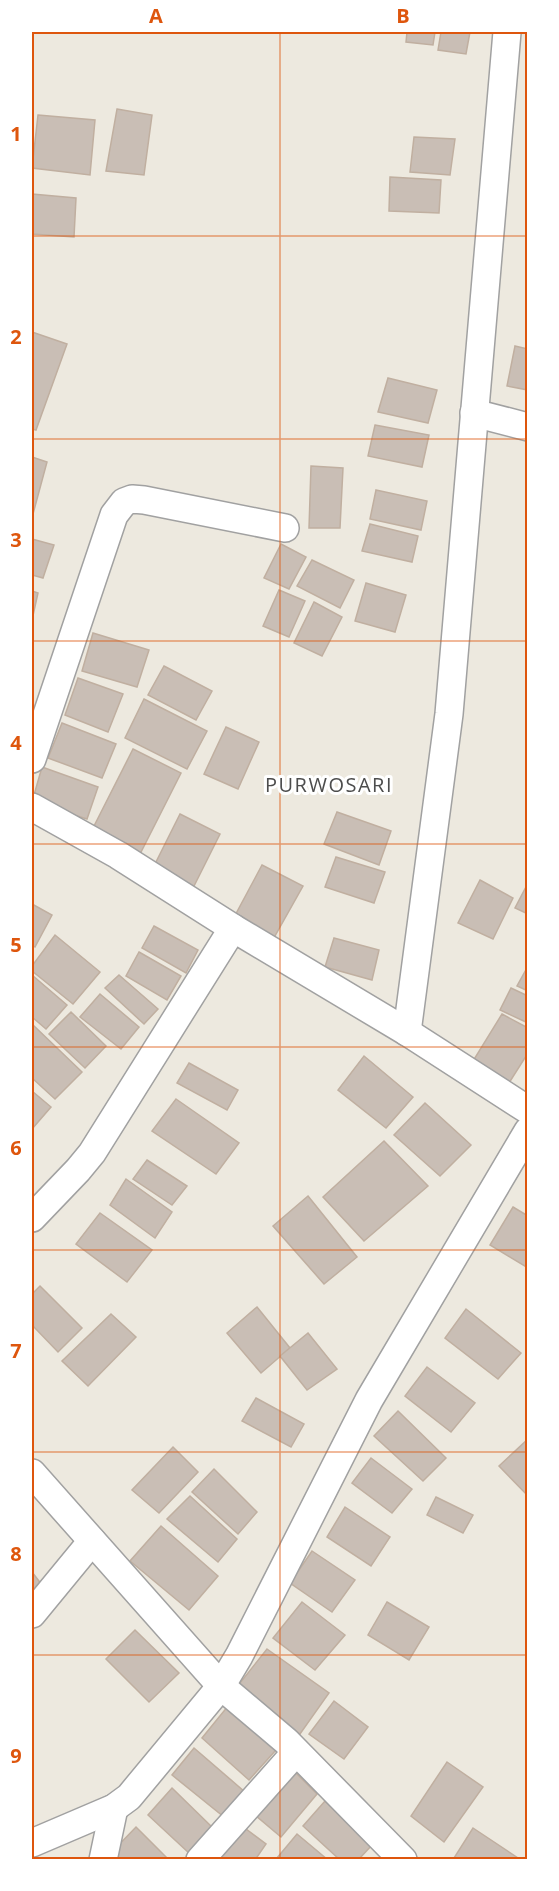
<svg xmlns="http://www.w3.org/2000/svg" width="559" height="1891" font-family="'Open Sans',sans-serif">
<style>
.building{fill:#c9beb5;stroke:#c0afa0;stroke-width:1.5}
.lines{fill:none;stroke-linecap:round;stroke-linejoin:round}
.minor-casing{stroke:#a1a1a1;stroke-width:30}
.minor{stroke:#fff;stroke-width:27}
.grid{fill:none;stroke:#de560d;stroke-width:1.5;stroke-opacity:0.55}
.labels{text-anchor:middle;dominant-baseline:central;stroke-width:6;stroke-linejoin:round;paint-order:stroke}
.quarter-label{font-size:20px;letter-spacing:1.5px;fill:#4d4d4d;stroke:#fff}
.neatline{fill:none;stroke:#de560d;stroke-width:2}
.grid-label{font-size:20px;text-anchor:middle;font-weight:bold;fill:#de560d}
</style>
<rect width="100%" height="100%" fill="#ede9df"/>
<g class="building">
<path d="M407,32H435L433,45L406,42Z"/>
<path d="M441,32H470L466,54L438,50Z"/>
<path d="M117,109L152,115L144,175L106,171Z"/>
<path d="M38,115L95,120L90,175L32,168Z"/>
<path d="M414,137L455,139L450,175L410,172Z"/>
<path d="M390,177L441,180L439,213L389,211Z"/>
<path d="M32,194L76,198L74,237L32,234Z"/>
<path d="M32,332L67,344L36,430L32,429Z"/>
<path d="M515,346L528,349V390L507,386Z"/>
<path d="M388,378L437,390L428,423L378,412Z"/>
<path d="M375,425L429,435L422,467L368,456Z"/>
<path d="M32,457L47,462L33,514H32Z"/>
<path d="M311,466L343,468L340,528H309Z"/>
<path d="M376,490L427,501L421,530L370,519Z"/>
<path d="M370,524L418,536L412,562L362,551Z"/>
<path d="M32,539L54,545L43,578L32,575Z"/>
<path d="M281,544L306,557L289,589L264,578Z"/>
<path d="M312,560L354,580L340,608L297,586Z"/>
<path d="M366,583L406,595L395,632L355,621Z"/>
<path d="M279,590L305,601L289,637L263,626Z"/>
<path d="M32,591L38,593L32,620Z"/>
<path d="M314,602L342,617L322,656L294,643Z"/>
<path d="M93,633L149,650L137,687L82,671Z"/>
<path d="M164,666L212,691L196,720L148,695Z"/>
<path d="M78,678L123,694L108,732L65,715Z"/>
<path d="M144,699L207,731L187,769L125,738Z"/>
<path d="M62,723L116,744L102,778L48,758Z"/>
<path d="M226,727L259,742L238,789L204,774Z"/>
<path d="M133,749L181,773L137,860L89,836Z"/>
<path d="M42,767L98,787L87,819L32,802Z"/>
<path d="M337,812L391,831L379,865L324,844Z"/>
<path d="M180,814L220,834L191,892L151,872Z"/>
<path d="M336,857L385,872L374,903L325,887Z"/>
<path d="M262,865L303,886L271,943L231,923Z"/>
<path d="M480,880L513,898L493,939L458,923Z"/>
<path d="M528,883V914L515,908Z"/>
<path d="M32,904L52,915L35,947L32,945Z"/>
<path d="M154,926L198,950L186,973L142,948Z"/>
<path d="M55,935L100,972L73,1004L32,971V966Z"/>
<path d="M334,938L379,950L372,980L325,967Z"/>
<path d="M139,952L181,976L167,1000L126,976Z"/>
<path d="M528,966V991L517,986Z"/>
<path d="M32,975L67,1005L46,1029L32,1017Z"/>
<path d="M119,975L158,1009L144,1024L105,988Z"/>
<path d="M511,988L528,996V1023L500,1010Z"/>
<path d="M100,994L139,1027L121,1049L80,1017Z"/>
<path d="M71,1012L106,1046L85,1068L49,1034Z"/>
<path d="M502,1014L528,1028V1053L509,1083L473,1061Z"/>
<path d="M32,1024L82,1072L55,1099L32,1078Z"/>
<path d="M364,1056L413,1097L386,1128L338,1090Z"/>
<path d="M189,1063L238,1090L227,1110L177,1083Z"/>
<path d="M32,1091L51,1107L32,1129Z"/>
<path d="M176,1099L239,1143L216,1174L152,1131Z"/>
<path d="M425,1103L471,1145L440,1176L394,1135Z"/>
<path d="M384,1141L428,1186L364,1241L323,1197Z"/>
<path d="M147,1160L187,1186L172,1205L133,1179Z"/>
<path d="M126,1179L172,1212L155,1238L110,1205Z"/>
<path d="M308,1196L357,1257L324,1284L273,1226Z"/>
<path d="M513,1207L528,1216V1268L490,1245Z"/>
<path d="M100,1213L152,1250L127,1282L76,1244Z"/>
<path d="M40,1286L82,1328L58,1352L32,1325V1294Z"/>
<path d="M257,1307L290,1348L261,1373L227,1333Z"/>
<path d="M466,1309L521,1353L498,1379L445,1338Z"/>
<path d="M111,1314L136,1337L88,1386L62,1361Z"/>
<path d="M308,1333L337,1369L307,1390L280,1356Z"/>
<path d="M427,1367L475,1403L451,1432L405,1396Z"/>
<path d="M256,1398L304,1424L291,1447L242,1421Z"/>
<path d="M398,1411L446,1458L423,1481L374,1436Z"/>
<path d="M528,1439V1496L499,1466Z"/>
<path d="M173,1447L198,1472L159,1513L132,1490Z"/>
<path d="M371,1458L412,1489L392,1513L352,1483Z"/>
<path d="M214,1469L257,1512L238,1534L192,1492Z"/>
<path d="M190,1496L237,1539L218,1562L167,1519Z"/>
<path d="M436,1497L473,1515L463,1533L427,1515Z"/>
<path d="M345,1507L390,1537L371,1566L327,1537Z"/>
<path d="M161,1526L218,1576L189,1610L130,1561Z"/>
<path d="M312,1551L355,1580L332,1612L290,1583Z"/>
<path d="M32,1572L42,1585L32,1594Z"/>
<path d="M302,1602L345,1635L315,1670L273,1638Z"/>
<path d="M387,1602L429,1627L409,1660L368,1635Z"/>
<path d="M135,1630L179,1673L149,1702L106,1659Z"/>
<path d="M267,1649L329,1693L300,1734L236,1688Z"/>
<path d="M334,1701L368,1727L344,1759L309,1734Z"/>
<path d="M228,1706L276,1750L249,1780L202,1738Z"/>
<path d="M194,1748L245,1792L224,1817L172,1775Z"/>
<path d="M447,1762L483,1787L444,1842L411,1816Z"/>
<path d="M294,1771L317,1794L281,1837L255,1815Z"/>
<path d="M172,1788L214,1829L190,1854L148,1815Z"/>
<path d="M325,1801L373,1844L358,1860H340L303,1826Z"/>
<path d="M242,1826L266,1844L255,1860H216Z"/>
<path d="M136,1827L169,1860H116L110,1854Z"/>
<path d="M473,1828L521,1860H457L454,1858Z"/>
<path d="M297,1834L328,1860H279L277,1858Z"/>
</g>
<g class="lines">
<defs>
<g id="minor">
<path d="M474,413L528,427"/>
<path d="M32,759L114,515L124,502L132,499L144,500L285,528"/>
<path d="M32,807L118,855L233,928L407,1032L528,1110"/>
<path d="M407,1032L449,714L507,32"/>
<path d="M32,1218L78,1170L92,1153L233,928"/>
<path d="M32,1473L221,1686L286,1741L403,1860"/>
<path d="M32,1614L92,1541"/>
<path d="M32,1843L114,1808L129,1797L221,1686L239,1656L369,1400L528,1131"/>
<path d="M103,1860L114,1808"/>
<path d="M200,1860L296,1752"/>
</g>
</defs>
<use href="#minor" class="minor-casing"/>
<use href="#minor" class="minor"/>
</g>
<path class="grid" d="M280,32V1860M32,236H528M32,439H528M32,641H528M32,844H528M32,1047H528M32,1250H528M32,1452H528M32,1655H528"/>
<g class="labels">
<g class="quarter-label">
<text x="329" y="784">PURWOSARI</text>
</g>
</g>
<rect width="559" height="1891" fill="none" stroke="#ffffff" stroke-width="66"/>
<rect x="33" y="33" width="493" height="1825" class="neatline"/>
<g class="grid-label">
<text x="156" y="23">A</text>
<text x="403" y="23">B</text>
<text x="16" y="141">1</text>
<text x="16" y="344">2</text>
<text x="16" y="547">3</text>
<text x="16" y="750">4</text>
<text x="16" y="952">5</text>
<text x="16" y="1155">6</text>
<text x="16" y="1358">7</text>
<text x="16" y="1561">8</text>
<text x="16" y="1763">9</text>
</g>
</svg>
